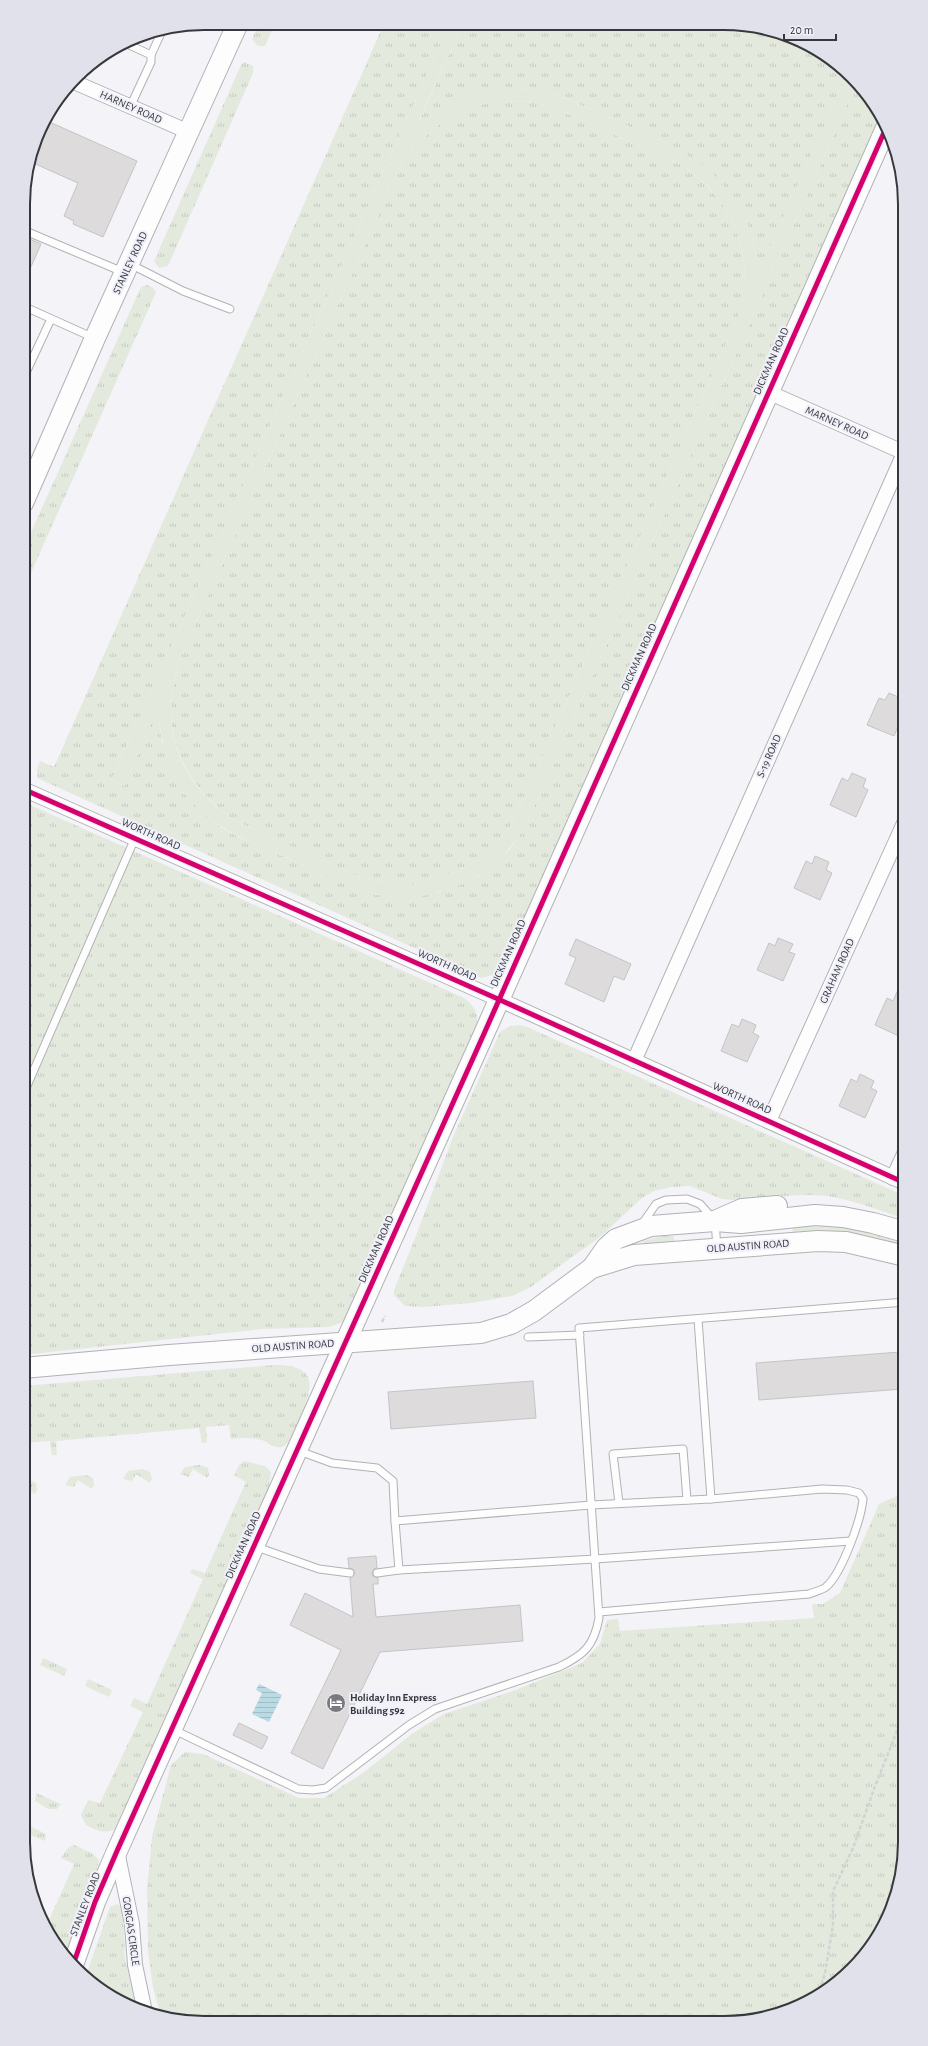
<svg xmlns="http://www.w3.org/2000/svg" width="928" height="2046" font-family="'Alegreya Sans',sans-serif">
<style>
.grass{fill:url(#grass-tufts)}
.pitch{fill:#e3eadd;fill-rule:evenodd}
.water{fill:url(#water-rules)}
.building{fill:#dddbdc;stroke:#c5c3c4}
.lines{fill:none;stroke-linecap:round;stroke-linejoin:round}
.lane-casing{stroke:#b2b1b5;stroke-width:9}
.street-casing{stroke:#b2b1b5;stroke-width:16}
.secondary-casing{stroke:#b2b1b5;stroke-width:22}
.path{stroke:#d3d3d4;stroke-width:2.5;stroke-dasharray:4 2;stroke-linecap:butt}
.lane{stroke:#fdfdfe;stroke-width:7}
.street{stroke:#fdfdfe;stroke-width:14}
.secondary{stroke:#fdfdfe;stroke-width:20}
.cycleway-casing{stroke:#f0f0fb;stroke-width:8}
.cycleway{stroke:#d6006c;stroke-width:5}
.labels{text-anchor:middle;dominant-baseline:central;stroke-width:4;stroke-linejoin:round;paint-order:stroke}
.street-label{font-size:11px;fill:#38383c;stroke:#f0f0fb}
.poi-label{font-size:11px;font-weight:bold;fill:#38383c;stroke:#f0f0fb;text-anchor:start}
.rim{fill:none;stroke:#38383c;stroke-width:2}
</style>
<defs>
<pattern id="grass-tufts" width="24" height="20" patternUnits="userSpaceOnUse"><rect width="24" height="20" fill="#e3eadd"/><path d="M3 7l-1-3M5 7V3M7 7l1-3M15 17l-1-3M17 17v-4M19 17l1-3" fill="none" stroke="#c4c9bf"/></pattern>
<pattern id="water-rules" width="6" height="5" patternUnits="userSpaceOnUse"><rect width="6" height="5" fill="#badae4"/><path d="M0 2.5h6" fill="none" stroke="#a1bcc4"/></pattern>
</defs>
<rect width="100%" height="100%" fill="#f3f3f8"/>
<g class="grass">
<path d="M259,23H275L265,46H258L252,39Z"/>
<path d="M384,24L449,25L111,781L124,786L157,709L162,742L183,792L201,811L219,826L239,837L351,886L376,895L439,893L480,875L510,849L525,827L857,83L875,103L882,119L504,967L493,975L481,978L37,778V769L40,761L54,767Z"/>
<path d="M462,25L759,26L804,42L844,68L848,73L758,274L751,230L670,145L560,96L522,88L418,124Z"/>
<path d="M244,62L253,66V73L168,266L159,268L154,261L241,65Z"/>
<path d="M497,101L536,102L559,110L684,166C725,197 745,231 745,284C745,294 740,306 738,317L512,824L485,856L459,871L414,884H393L360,877L233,820C175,776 158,725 181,656L403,160C432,127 453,109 497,101Z"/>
<path d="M147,285L153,288L156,292L23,591V550L141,287Z"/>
<path d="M28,804L464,998C474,1006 479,1013 477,1026L349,1315L343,1322L329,1327L262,1329L23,1355V836L28,826L23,824V805Z"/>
<path d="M518,1025L525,1026L905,1196V1219C875,1209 842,1195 810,1195C784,1195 757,1199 731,1200L722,1199L690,1186L671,1187L654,1191L642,1198L600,1237L547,1275L531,1287L512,1296L471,1303L423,1307L405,1306L394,1295V1290L414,1241L453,1137L500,1032L508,1027Z"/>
<path d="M792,1226L840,1227L861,1229L905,1242V1250L793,1237Z"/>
<path d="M662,1236H673L675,1243L644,1250L643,1241Z"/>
<path d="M274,1365C320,1365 313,1387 299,1420C296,1427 292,1442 284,1446C277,1450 271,1444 264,1441C254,1437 242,1438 231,1439L229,1425L206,1427L207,1442L202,1443L199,1428L56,1441L57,1455H52L50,1441L23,1443V1386Z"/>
<path d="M244,1461L265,1466L271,1472L269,1487L115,1829C104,1835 97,1830 86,1825L81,1815L88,1800L100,1803L143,1712L130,1706L134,1698L147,1704L203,1579L190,1573L192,1569L205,1573L246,1482L234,1475L239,1465Z"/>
<path d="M200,1465L208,1468L209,1475L207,1478L193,1469L189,1477L180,1474L185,1467Z"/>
<path d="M143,1469L150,1472L152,1479L150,1483L136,1474L132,1481L123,1479L128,1471Z"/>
<path d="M86,1475L93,1478L94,1485L92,1489L78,1480L74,1487L65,1485L70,1477Z"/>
<path d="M29,1480L36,1483L37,1490L35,1494L23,1486V1481Z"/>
<path d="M899,1495L905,1496V1854L891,1911L868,1953L825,1993L771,2017L724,2023L169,2020L161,2017L153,1987L148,1952L147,1889L152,1837L171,1765L185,1752L203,1754L299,1798H324L363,1773L413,1733L444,1714L513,1691L582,1663L600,1644L607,1620L618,1619L620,1631L814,1618L812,1604H823L840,1593L879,1504Z"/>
<path d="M43,1658L67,1669L64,1676L40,1665Z"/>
<path d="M88,1679L112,1690L109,1697L85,1686Z"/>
<path d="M36,1793L61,1804L57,1809H48L35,1801Z"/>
<path d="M28,1825L46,1834L45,1841L23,1832V1827Z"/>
<path d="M74,1845L92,1853L99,1860L98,1867L65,1956L53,1943L46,1927L74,1864L61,1858L68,1848Z"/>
<path d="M117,1904L123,1908L125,1958L136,2009L124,2004L85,1978L110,1907Z"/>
</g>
<path class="pitch" d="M449,25H462L418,123L453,101L478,91L522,88L560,96L670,145L707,167L732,196L751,230L758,273L848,73L857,83L525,827C513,845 498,864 479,875C449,893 409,904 374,894C344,886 316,871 288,858C249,842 210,827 184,793C165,769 162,738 157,710L124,786L111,781ZM497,101L536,102L559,110L684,166C725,196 745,231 745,284C744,294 740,306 738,317L512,824L484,856L459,871L414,884H393L360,877L233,820C174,777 158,725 181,656L403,160C432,127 453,109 497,101Z"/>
<path class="water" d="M259,1684L282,1695L269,1722L252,1714L262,1693L256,1690Z"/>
<g class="building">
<path d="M45,120L137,161L103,237L73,224L74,221L64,216L78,183L31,162L42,124Z"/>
<path d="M23,236L41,244L23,285Z"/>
<path d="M889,693L903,699L900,707L905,709L894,736L867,725L879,698L885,700Z"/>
<path d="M852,773L866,779L863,787L868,790L856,817L830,805L842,778L848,781Z"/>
<path d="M815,856L829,862L826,870L832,873L820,900L794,888L806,861L812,864Z"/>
<path d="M778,938L793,944L789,952L795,954L783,981L757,970L769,943L775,946Z"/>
<path d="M576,939L631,964L624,980L614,976L604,1002L565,984L576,958L569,955Z"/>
<path d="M905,974V1027L901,1037L875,1025L887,998L893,1001Z"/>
<path d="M742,1019L756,1025L753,1033L759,1036L747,1062L721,1051L732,1024L739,1027Z"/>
<path d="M860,1074L874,1081L871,1088L877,1091L865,1118L839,1106L851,1079L857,1082Z"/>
<path d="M900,1352L903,1389L759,1400L756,1363Z"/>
<path d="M533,1381L536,1418L391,1429L388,1392Z"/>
<path d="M376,1556L377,1568L374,1569L372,1573L373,1576L378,1578V1584H373L376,1617L520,1605L523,1641L380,1652L323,1769L291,1753L341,1650L290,1625L305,1593L353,1617L350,1578L355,1573L353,1569L349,1568L348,1558Z"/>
<path d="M239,1723L268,1737L262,1749L233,1735Z"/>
</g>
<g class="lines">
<defs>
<g id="lane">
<path d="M125,43L151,55V62L130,107"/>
<path d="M151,55L162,31"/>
<path d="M23,230L123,272"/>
<path d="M130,264L183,291L230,309"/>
<path d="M23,306L94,338"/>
<path d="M23,379L51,319"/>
<path d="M23,1095L135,838"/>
<path d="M642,1224L656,1204L666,1200L687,1199L700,1204L715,1221L717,1248"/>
<path d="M528,1337L580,1335"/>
<path d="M299,1451L332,1463L377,1468L393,1481L395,1521L591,1505L711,1499L698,1319"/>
<path d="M619,1503L613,1454L683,1449L687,1500"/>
<path d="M254,1546L319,1569L350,1573"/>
<path d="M399,1570L595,1559L851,1541"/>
<path d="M377,1573L399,1570L395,1521"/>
<path d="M599,1612L809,1594C814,1592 822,1590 826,1587C842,1573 861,1520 863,1499L859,1493L847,1490L822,1489L711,1499"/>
<path d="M174,1730L298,1789L313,1790L326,1788L409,1725L435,1709L559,1667C584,1655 594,1646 599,1618L579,1328L905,1302"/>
</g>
<g id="street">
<path d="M74,82L189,132"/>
<path d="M768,392L905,453"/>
<path d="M23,789L498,999L905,1183"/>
<path d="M634,1061L905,451"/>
<path d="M769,1121L905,821"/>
<path d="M893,1178L905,1152"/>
<path d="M117,1851L132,1924L135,1965L145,2012"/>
</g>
<g id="secondary">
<path d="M23,503L95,338L238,23"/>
<path d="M717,1220L742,1209L777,1206"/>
<path d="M592,1268L634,1255L818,1241L846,1242L905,1256"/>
<path d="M23,1368L169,1355L481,1333L511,1324L534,1311L592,1268L606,1248L616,1239L651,1226L715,1221L741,1223L815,1215L843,1217L873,1223L905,1232"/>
<path d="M73,1965L95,1902L117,1851L483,1036L886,128"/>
</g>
</defs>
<use href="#lane" class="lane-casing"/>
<use href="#street" class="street-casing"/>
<use href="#secondary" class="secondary-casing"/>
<g class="path">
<path d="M382,1322L385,1316"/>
<path d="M818,1996L825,1973L833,1925V1891L853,1848L874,1789L897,1731L905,1689"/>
</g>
<use href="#lane" class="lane"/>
<use href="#street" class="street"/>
<use href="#secondary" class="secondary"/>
<defs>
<g id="cycleway">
<path d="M23,789L498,999L905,1183"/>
<path d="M73,1965L95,1902L117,1851L483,1036L886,128"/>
</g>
</defs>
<use href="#cycleway" class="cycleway-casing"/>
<use href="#cycleway" class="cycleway"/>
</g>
<defs>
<symbol id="hotel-disc" viewBox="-11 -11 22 22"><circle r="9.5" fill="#79797e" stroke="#f0f0fb"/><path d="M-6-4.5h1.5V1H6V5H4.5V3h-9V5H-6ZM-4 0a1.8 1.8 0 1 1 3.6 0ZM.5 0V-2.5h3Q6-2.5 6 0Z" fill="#fff"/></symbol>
</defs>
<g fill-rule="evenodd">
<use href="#hotel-disc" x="325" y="1692" width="22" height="22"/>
</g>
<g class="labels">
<g class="street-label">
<text transform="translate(131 107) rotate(24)">HARNEY ROAD</text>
<text transform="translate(130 263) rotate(-65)">STANLEY ROAD</text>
<text transform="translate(771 361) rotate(-66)">DICKMAN ROAD</text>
<text transform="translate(837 423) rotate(24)">MARNEY ROAD</text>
<text transform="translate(639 657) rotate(-66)">DICKMAN ROAD</text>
<text transform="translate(769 756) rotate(-66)">S-19 ROAD</text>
<text transform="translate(151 834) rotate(24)">WORTH ROAD</text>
<text transform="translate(508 953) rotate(-66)">DICKMAN ROAD</text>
<text transform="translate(447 965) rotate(24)">WORTH ROAD</text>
<text transform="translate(837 971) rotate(-66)">GRAHAM ROAD</text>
<text transform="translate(742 1098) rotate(24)">WORTH ROAD</text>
<text transform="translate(748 1246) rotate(-4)">OLD AUSTIN ROAD</text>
<text transform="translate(376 1249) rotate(-66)">DICKMAN ROAD</text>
<text transform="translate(293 1346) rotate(-4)">OLD AUSTIN ROAD</text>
<text transform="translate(243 1545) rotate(-66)">DICKMAN ROAD</text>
<text transform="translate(85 1904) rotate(-69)">STANLEY ROAD</text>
<text transform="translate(131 1931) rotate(82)">GORGAS CIRCLE</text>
</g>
<g class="poi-label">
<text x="350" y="1697">Holiday Inn Express<tspan x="350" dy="13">Building 592</tspan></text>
</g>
</g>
<path d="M0 0H928V2046H0ZM204 30H724A174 174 0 0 1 898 204V1842A174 174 0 0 1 724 2016H204A174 174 0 0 1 30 1842V204A174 174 0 0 1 204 30Z" fill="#e1e1ec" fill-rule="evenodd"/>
<path class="rim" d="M204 30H724A174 174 0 0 1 898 204V1842A174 174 0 0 1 724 2016H204A174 174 0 0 1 30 1842V204A174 174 0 0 1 204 30Z"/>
<path d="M784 34v6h52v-6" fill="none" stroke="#38383c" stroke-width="2"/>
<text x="790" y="34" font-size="12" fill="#38383c" stroke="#f0f0fb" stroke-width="3" paint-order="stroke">20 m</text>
</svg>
